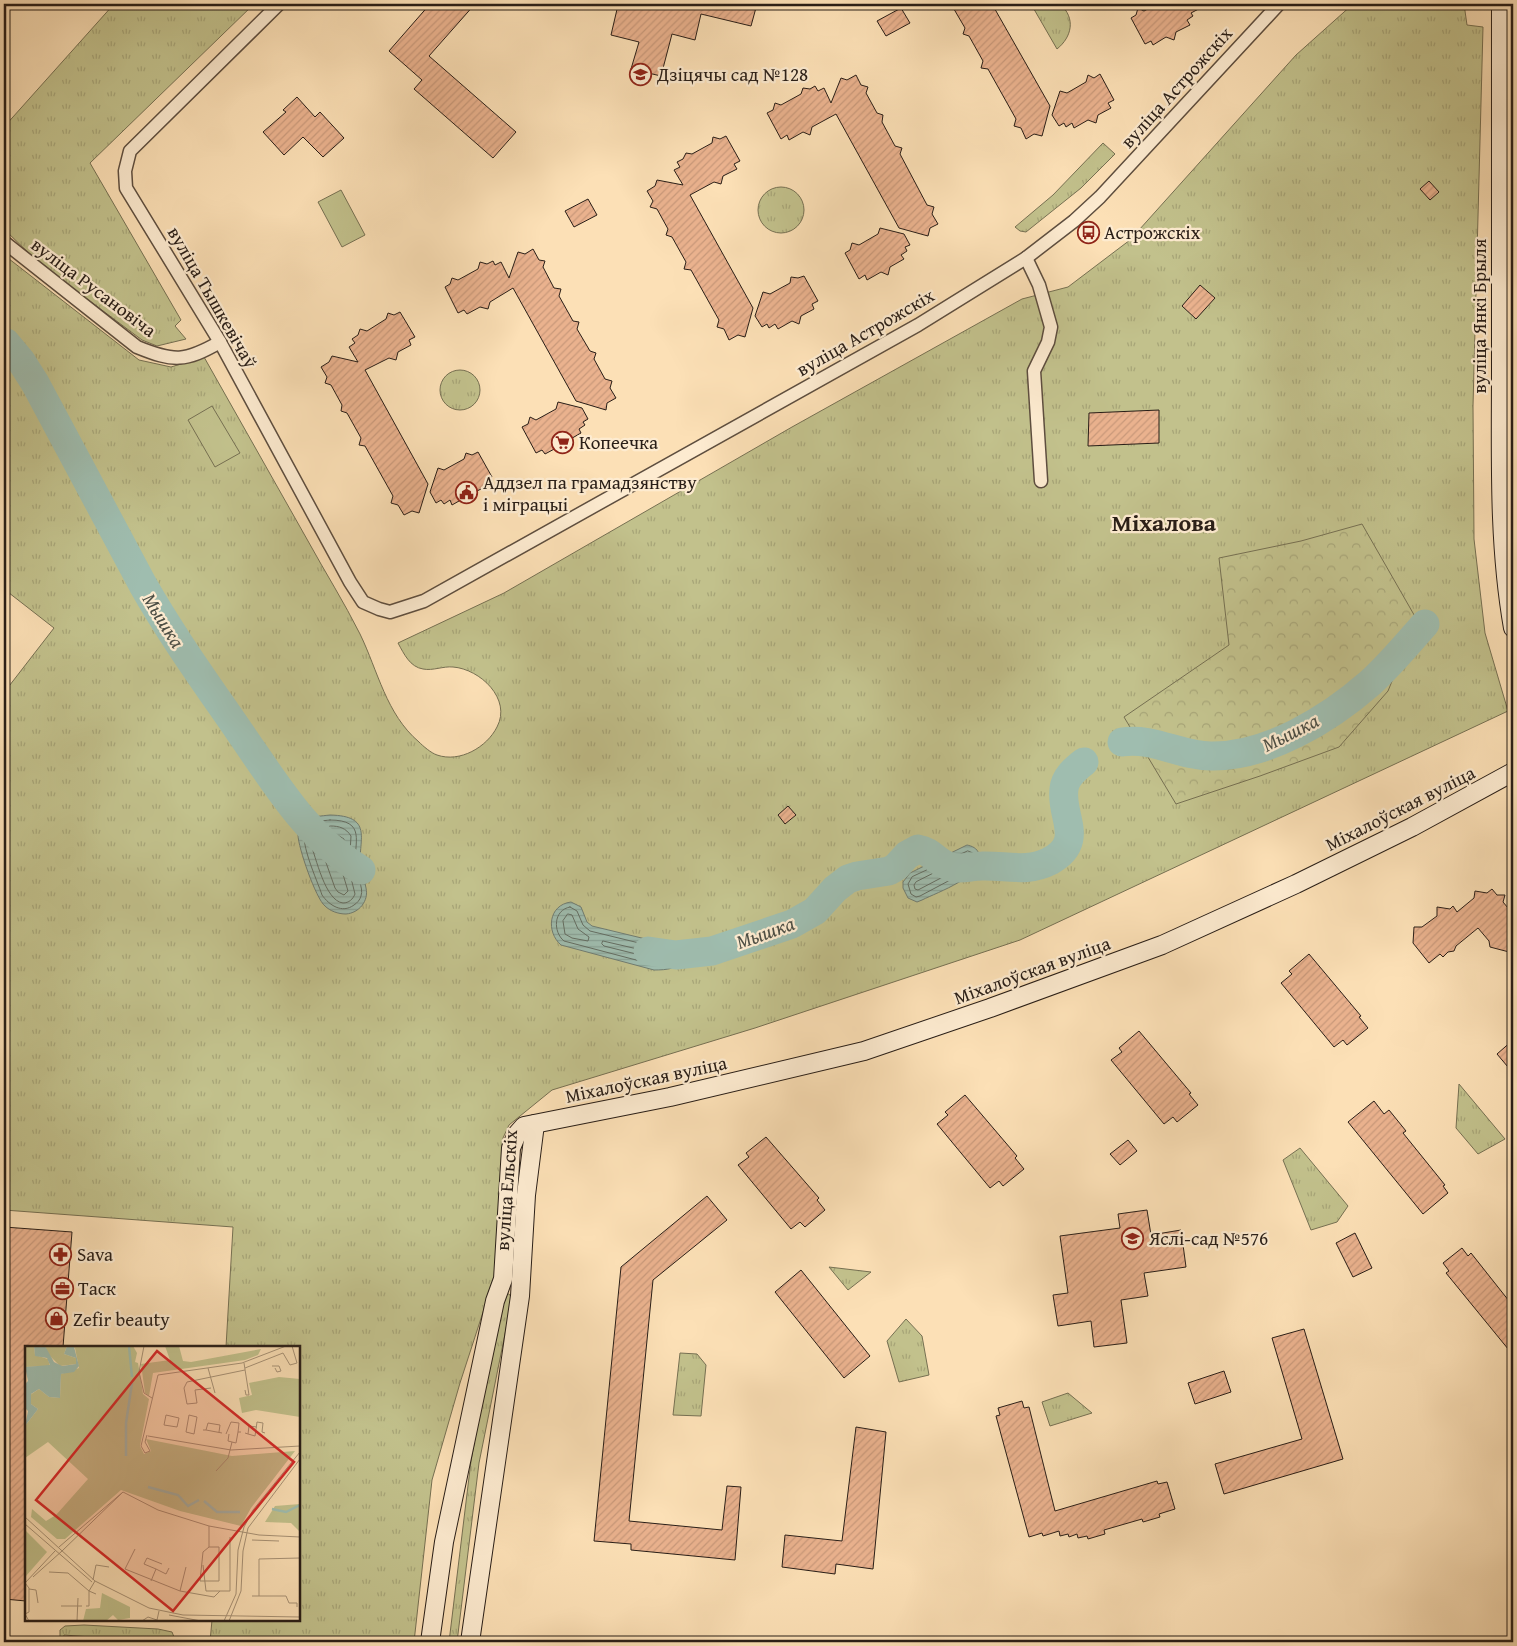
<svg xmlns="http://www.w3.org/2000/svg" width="1517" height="1646" font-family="'Gentium Book Plus',serif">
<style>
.grass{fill:url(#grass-tufts);stroke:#767052}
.forest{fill:url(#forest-crowns);stroke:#767052}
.pitch{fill:#c2c18c;stroke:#767052}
.water{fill:url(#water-rules);stroke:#707d72}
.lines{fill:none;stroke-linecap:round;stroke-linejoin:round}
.shore{stroke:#646e63;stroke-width:1}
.river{stroke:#9fbdaf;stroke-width:29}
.building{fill:url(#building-hatch);stroke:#291e17}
.street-casing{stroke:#5e4e3f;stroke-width:15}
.secondary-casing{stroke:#291e17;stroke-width:20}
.street{stroke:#fdebd0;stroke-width:12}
.secondary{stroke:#fdebd0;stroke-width:18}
.labels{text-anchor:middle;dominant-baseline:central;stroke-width:4.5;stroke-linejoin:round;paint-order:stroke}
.poi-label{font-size:19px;fill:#291e17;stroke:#fdebd0;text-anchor:start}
.street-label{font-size:19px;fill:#291e17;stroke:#fdebd0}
.water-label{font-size:20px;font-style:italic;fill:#4c4e45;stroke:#fdebd0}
.district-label{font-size:24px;font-weight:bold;fill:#291e17;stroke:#fdebd0}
.inset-river{fill:none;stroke:#9fbdaf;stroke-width:2.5}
.inset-road{fill:none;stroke:#a89276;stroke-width:1}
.view{fill:#d62828;fill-opacity:0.15;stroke:#d62828;stroke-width:2.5}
.inset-edge{fill:none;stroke:#291e17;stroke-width:2.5}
</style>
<defs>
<pattern id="grass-tufts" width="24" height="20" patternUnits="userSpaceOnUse" patternTransform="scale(1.25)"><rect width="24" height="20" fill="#c2c18c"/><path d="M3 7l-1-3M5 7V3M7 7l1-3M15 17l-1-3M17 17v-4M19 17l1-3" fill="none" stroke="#a7a578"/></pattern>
<pattern id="forest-crowns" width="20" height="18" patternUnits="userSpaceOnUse" patternTransform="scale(1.25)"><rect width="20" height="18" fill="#c2c18c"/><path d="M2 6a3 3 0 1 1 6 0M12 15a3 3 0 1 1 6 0" fill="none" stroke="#a7a578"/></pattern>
<pattern id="water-rules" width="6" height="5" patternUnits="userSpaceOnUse" patternTransform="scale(1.25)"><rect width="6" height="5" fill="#9fbdaf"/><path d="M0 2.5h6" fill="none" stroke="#89a296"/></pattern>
<pattern id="building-hatch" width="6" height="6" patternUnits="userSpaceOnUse" patternTransform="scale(1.25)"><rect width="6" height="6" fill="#eab28e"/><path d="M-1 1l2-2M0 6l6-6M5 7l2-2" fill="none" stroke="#c9997a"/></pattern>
</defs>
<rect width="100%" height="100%" fill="#fce0b6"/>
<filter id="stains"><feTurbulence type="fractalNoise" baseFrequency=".004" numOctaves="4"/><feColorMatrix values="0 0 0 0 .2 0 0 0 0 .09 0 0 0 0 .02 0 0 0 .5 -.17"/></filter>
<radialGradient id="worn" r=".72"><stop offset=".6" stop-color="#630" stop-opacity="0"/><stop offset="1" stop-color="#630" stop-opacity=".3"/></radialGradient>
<g class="grass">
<path d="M114,4H254L90,163L181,320L175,326L186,339L157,346L142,340L40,264L4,229V127Z"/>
<path d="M1031,4H1060C1076,18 1072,37 1057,49Z"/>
<path d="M1353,4H1464L1467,25L1483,27L1473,406L1474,539L1485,633L1508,711L1020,940L755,1028L552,1090L509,1125L503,1138L498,1266L460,1383L432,1480L414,1642H210L212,1620H299V1347H226L233,1227L4,1210V689L6,690L54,628L4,589V255L139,360L171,367L204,357C239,418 273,480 308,541C325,572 344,602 360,634C378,671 386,714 419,742C423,746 431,753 437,755C460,763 487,747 497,727C512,699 480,669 453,667C443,666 433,671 423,669C410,667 404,654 398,643L504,593L792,427L1022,299L1068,287L1130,240L1296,55Z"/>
<path d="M1103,143L1115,154L1081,188L1026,232L1020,231L1015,227L1053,195Z"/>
<circle cx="781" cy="210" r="23"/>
<circle cx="460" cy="390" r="20"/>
<path d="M1459,1084L1505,1139L1478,1154L1456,1128Z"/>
<path d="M1300,1148L1348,1206L1337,1222L1311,1230L1283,1160Z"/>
<path d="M829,1267L871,1272L848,1290Z"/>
<path d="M507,1293L510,1295L512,1299L479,1463L457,1642H449L471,1461L500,1297Z"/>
<path d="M906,1319L922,1336L929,1375L899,1382L887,1341Z"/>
<path d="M680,1353L697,1354L706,1365L701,1416L673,1415Z"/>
<path d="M1068,1393L1092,1413L1050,1426L1042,1402Z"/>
<path d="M84,1625L158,1629L172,1632L174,1637L173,1642H158L64,1635L63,1642H60V1630L65,1626Z"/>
</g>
<path class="forest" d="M1362,524L1417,620L1388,691L1339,747L1260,776L1176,804L1124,717L1229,645L1219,558L1301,541Z"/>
<g class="pitch">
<path d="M341,190L365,235L342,247L318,202Z"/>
<path d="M212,406L240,453L215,467L188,420Z"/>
</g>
<g class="water">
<path d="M330,815C373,816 359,838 360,866C361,873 365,880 366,888C369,901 359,913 346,914C338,914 330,911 325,906C316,899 298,847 298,835C298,830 301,825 304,822C311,816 322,816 330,815Z"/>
<path d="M967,845C972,846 977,848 979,854C985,876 938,892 922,900L917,902L908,898L903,888V882L910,873Z"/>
<path d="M571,902L581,907L587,922L592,926L683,948L688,953L687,958C678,969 667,970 654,970L561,945C546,932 548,905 571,902Z"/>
</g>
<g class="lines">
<g class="shore">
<path d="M330,820C367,820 354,842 355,867C356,876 364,887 361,896C360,900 357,903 354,905C342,914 329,905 322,895C318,882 296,836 307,826C313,821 322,821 330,820Z"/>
<path d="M331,826C339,826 346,828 351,836L349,870L355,894C353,899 349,903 343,903C325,901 316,857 310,842L309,835L312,831Z"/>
<path d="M336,834L344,839L342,871L348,891L344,895L338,892L335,888L318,840L319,836Z"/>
<path d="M968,851L973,853C976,859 973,865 969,870L920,896L916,897L911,894L908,884L912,877Z"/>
<path d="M964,858L966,859L967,862L960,868L918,890L915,889L914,885L916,882Z"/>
<path d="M570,907L577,911L583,925L590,931L680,953L682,956C675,964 666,965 655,965L564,941C553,932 553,910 570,907Z"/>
<path d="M568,914L572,915L578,929L589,937L588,941L572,938L565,934L563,921Z"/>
<path d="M603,941L659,954L661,957L656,959L604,946L602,944Z"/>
</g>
<g class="river">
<path d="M6,343L21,361L35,383L143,585C172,636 206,683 239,731C274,781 307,838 361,870"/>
<path d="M1122,742C1153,737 1180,756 1211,756C1267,757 1329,719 1370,683C1390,665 1407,644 1425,624"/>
<path d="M648,951L676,955L712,951L792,924L815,911L835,889L848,879L857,876L889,871L896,867L907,855L918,849C932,851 938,864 951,867C961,870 971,866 982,866C1005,865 1027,873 1050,861C1086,841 1060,817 1064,789C1065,777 1075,769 1084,762"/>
</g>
</g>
<g class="building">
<path d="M430,4H475L429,56L516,132L493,158L414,89L422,80L389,51Z"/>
<path d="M634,4H757L751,26L701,14L695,40L672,34L661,76L631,69L639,42L611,35L618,5L633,8Z"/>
<path d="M951,4H992L1050,106L1042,136L1034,134L1026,139L1021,128L1014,126L1016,119L988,69L981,68L983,61L969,36L963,34L965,28Z"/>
<path d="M1157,4H1208L1191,13L1193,16L1187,20L1190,25L1176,32L1174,40L1166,37L1153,45L1151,41L1145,44L1131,18L1136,15L1138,8L1144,11Z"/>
<path d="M901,8L910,23L886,36L877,21Z"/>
<path d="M1100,74L1114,100L1108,103L1111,108L1098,115L1096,123L1088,120L1074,128L1072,123L1066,127L1064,123L1059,126L1052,115L1060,91L1067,93L1086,82L1088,75L1094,78Z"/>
<path d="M856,75L861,85L868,87L866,93L877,113L883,115L882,122L895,146L902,148L900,154L927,205L934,207L932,214L938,224L930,228L928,236L899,228L836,114L812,127L810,135L803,132L789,140L787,135L781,139L767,113L773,110L775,103L781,105L801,94L803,88L810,89L815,86L818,91L824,88L831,103L841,78L847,80Z"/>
<path d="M297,97L315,117L320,112L344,138L323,157L303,137L284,155L263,132L286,112L283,110Z"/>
<path d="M726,136L740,161L734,164L737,169L723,176L721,184L714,182L690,195L753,308L745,337L738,335L729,340L724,329L717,327L719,320L691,270L684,269L686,262L672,237L666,235L668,229L657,209L650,207L653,201L647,191L655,186L657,180L683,185L674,170L680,167L677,162L683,159L686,153L692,154L712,143L713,137L720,139Z"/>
<path d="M1429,181L1439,192L1430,200L1420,189Z"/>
<path d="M588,199L597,215L574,227L565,211Z"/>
<path d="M880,228L904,234L910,245L905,247L907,251L901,255L904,259L890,267L888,275L881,272L867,280L865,275L859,279L845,253L850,250L852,243L859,245L878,234Z"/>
<path d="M533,249L539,260L545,261L543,267L554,288L561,289L559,296L573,321L579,322L577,329L590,351L596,353L594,359L605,379L612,381L610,388L616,398L607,403L606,410L576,401L513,288L490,302L488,309L480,307L467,314L464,310L458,313L445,287L450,284L452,278L458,280L478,269L480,262L487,264L493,261L495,265L501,262L509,278L518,252L525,254Z"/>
<path d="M804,276L818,301L812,304L814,309L801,316L799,324L792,321L778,329L775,324L769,328L767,324L762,327L755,316L763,292L770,294L790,283L791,277L798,278Z"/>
<path d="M1200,285L1215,298L1196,319L1182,306Z"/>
<path d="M400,312L415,337L409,340L411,345L398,352L396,360L389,358L365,370L428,484L419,513L412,511L404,515L398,505L391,503L393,496L365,446L359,445L361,438L347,413L341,411L342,405L331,385L325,383L327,377L321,367L329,362L332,356L358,362L349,347L355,343L352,339L358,335L360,329L367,331L386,319L388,313L394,315Z"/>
<path d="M558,402L582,408L588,419L583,422L585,425L579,429L581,433L567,441L565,449L558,447L545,454L542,450L536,453L522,427L528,424L530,417L536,420L556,409Z"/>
<path d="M1159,410V443L1088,446L1089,413Z"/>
<path d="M478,452L492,477L486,480L489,485L475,492L474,500L466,497L452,505L450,500L444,504L441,500L436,503L430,492L438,468L444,470L464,459L466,453L472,455Z"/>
<path d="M788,806L796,815L785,824L778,815Z"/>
<path d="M1492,889L1497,895H1505L1503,902L1513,914V953L1490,947L1489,941L1478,928L1456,946L1454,951L1448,952L1443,957L1440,954L1429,963L1413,943L1414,927H1422L1437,916V907L1450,909L1453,906L1457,912L1474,898L1475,891L1487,893Z"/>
<path d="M1309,954L1361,1016L1359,1017L1368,1028L1347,1045L1343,1040L1334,1047L1281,983L1292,974L1289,971Z"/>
<path d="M1139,1031L1191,1093L1189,1094L1198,1105L1177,1122L1173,1117L1164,1124L1111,1060L1122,1052L1119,1048Z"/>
<path d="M1513,1040V1073L1497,1054Z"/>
<path d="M965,1095L1017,1156L1015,1158L1024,1169L1003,1186L999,1181L990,1188L937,1124L948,1115L945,1112Z"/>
<path d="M1374,1101L1384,1114L1389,1110L1406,1131L1403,1133L1445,1185L1443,1186L1448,1193L1423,1214L1348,1122Z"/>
<path d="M766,1137L819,1198L817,1200L825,1210L805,1227L800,1222L791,1229L738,1165L749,1157L746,1153Z"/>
<path d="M1128,1140L1137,1151L1120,1165L1110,1154Z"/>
<path d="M707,1196L727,1220L653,1280L629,1521L722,1530L727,1486L741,1487L735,1560L631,1550V1544L594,1541L621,1267Z"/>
<path d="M1147,1210L1151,1235L1181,1230L1186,1267L1144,1273L1148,1296L1121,1300L1127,1343L1094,1347L1091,1321L1058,1326L1053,1295L1068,1293L1060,1236L1120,1228L1118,1214Z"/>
<path d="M4,1227L72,1232L63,1347H26V1601L4,1599Z"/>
<path d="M1355,1233L1372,1268L1353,1277L1336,1243Z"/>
<path d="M1462,1248L1468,1256L1471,1253L1513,1306V1355L1446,1273L1449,1271L1443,1263Z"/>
<path d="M801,1270L870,1356L844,1378L775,1292Z"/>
<path d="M1304,1329L1343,1459L1224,1494L1215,1464L1302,1439L1272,1338Z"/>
<path d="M1224,1371L1231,1392L1195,1404L1188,1383Z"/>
<path d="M1022,1401L1024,1408L1029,1407L1055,1511L1157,1481L1158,1484L1167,1482L1175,1509L1159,1514L1160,1517L1143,1522L1142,1519L1104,1530L1105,1534L1088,1539L1087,1536L1078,1538L1077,1534L1069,1537L1068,1534L1060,1536L1059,1531L1043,1536L1042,1533L1029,1537L996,1416L1000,1415L998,1408Z"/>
<path d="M856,1427L886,1432L873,1569L836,1564L835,1574L782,1567L785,1535L842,1541Z"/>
</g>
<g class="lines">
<defs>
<g id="street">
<path d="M279,4L130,151L125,171L126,188L220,342L350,582L363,602L379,609L390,612L424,601L918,325L1026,258L1074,221L1100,197L1279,4"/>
<path d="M4,242L137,347C174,362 185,362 220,342"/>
<path d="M1026,258L1039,285L1051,327L1048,342L1034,371L1041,481"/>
</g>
<g id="secondary">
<path d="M1501,4C1500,125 1500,246 1501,368C1501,455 1498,542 1513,628"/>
<path d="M430,1642L444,1542L495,1301L503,1279L511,1148L517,1134L524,1126L670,1097L864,1051L990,1008L1162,945L1296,884L1412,827L1513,772"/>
<path d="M470,1642L520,1296L526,1195L535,1124"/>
</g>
</defs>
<use href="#street" class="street-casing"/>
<use href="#secondary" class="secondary-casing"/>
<use href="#street" class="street"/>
<use href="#secondary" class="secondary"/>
</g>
<defs>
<symbol id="school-ring" viewBox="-11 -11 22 22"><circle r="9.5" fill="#fdebd0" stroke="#8f2418" stroke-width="1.5"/><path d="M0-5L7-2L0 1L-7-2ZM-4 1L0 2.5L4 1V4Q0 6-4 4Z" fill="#8f2418"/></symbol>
<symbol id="bus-ring" viewBox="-11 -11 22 22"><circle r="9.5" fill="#fdebd0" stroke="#8f2418" stroke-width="1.5"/><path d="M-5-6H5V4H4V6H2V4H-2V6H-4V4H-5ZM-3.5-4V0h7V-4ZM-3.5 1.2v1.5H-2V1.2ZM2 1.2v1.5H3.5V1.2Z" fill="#8f2418"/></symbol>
<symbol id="supermarket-ring" viewBox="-11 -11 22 22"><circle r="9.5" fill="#fdebd0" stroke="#8f2418" stroke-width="1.5"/><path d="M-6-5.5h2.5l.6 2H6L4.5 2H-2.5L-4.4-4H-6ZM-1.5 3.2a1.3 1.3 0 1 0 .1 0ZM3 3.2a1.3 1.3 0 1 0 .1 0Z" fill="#8f2418"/></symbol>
<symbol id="civic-ring" viewBox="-11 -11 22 22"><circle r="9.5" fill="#fdebd0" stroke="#8f2418" stroke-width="1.5"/><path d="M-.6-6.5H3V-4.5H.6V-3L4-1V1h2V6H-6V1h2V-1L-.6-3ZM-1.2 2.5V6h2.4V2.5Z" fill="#8f2418"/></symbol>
<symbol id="pharmacy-ring" viewBox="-11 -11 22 22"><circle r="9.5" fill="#fdebd0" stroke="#8f2418" stroke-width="1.5"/><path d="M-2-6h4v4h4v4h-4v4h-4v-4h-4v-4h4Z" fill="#8f2418"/></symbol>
<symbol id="office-ring" viewBox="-11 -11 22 22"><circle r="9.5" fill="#fdebd0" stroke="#8f2418" stroke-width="1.5"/><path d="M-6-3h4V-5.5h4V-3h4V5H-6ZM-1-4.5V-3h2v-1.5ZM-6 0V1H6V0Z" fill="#8f2418"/></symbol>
<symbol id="shop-ring" viewBox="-11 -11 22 22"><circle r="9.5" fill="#fdebd0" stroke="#8f2418" stroke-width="1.5"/><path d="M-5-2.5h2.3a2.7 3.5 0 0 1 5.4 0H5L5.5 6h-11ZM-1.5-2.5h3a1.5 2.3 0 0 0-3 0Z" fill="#8f2418"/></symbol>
</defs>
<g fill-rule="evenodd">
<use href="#school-ring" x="628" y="62" width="25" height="25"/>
<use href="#bus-ring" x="1076" y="220" width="25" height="25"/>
<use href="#supermarket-ring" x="550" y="430" width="25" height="25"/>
<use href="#civic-ring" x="454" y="480" width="25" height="25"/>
<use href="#school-ring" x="1120" y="1226" width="25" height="25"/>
<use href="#pharmacy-ring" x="48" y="1242" width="25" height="25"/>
<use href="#office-ring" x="50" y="1276" width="25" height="25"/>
<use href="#shop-ring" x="44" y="1306" width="25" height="25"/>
</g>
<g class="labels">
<g class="poi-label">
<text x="657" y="74">Дзіцячы сад №128</text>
<text x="1104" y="232">Астрожскіх</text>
<text x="579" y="442">Копеечка</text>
<text x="483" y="482">Аддзел па грамадзянству<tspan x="483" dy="22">і міграцыі</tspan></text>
<text x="1149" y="1238">Яслі-сад №576</text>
<text x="77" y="1254">Sava</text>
<text x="78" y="1288">Таск</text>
<text x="73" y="1319">Zefir beauty</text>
</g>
<g class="street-label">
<text transform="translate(1176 87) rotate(-48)">вуліца Астрожскіх</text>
<text transform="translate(94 287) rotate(37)">вуліца Русановіча</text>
<text transform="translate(213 297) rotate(60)">вуліца Тышкевічаў</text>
<text transform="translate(1479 316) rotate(-90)">вуліца Янкі Брыля</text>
<text transform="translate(865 332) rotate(-30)">вуліца Астрожскіх</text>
<text transform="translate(1400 808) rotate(-27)">Міхалоўская вуліца</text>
<text transform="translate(1032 970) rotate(-20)">Міхалоўская вуліца</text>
<text transform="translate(646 1079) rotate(-12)">Міхалоўская вуліца</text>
<text transform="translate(506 1190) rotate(-86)">вуліца Ельскіх</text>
</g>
<g class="water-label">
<text transform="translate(164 620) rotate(58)">Мышка</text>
<text transform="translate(1290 732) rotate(-27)">Мышка</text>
<text transform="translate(765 932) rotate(-20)">Мышка</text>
</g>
<g class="district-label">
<text x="1164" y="522">Міхалова</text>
</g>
</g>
<g transform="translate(25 1346)">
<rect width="275" height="275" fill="#fce0b6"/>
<path d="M0,0H9L10,9L23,13L25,20L0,21ZM20,0H108L112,7L110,16L113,17L118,48L124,53L115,100L119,108L126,105L121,93L207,110L270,105L226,162L216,180L155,165L96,144L40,193H32L6,171L7,163L21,175L31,169L63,133L23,96L0,112V80L13,63L6,58L5,49L14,43L24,51L35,52L36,28L54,22L50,2L42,0L39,8L51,12V18L35,20L22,7ZM140,0H154L158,15L166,16L236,3L233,9L220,14L128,27L124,50L120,47L116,18L145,14ZM254,31L275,33V71L231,64L217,67L214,52L227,49L224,37ZM0,184L22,206L1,230H0ZM77,247L105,261V272L93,274L88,269L81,275H58L61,263L75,262Z" fill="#c2c18c"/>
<path d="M201,145L217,152L215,165L198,171L179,164L181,152L196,154ZM275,158V186L266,177L240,176L250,160Z" fill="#c2c18c"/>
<path d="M9,0H20L29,16L37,20L51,18V12L39,8L42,0L49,1L54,20L49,26L36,28L35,52L24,51L14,43L6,48V58L13,63L0,80L3,65L0,62V38L3,35L0,21L25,19L22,12L10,10Z" fill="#9fbdaf"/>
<path class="inset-river" d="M104,0L107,31M101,110V77L107,37M123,141L153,149L163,160L174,154M179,155L192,166H215M247,163L261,166L275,159"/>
<path class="inset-road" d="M119,0L114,26L119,47L127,52M219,17L224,49H221L220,44M247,20H254L256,25L252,26L250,22M183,22L190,47M220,22L258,7L265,19L272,17L267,0M186,42L170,44L172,57L162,58L159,42L162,36L220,24M141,69L154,72L152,81L139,79ZM164,69L172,71L169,88L161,86ZM178,84H181L183,77L195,79L194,86M181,84L197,87M220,87L223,88L224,80L232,81M201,88L206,76L214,77L213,86M204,88L203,95L211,97L213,86H216M223,88L230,90L232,76L238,77L237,86L240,87M122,89L120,96L125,105L120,107L116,100L133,29L217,17L261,0M123,90L206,104L275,100M191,125L203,112L207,96M98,146L133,164L184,180L234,189L275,191M0,171L70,235L124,262L158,269L275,271M0,178L67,236M227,194L254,195M34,201L98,146M184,201H194V235H175L178,206ZM184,201V180M110,203L100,223L155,245M37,205L98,146M178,219L181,245H195M161,221L155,245L189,251L195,245H205V191M131,223L141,228L144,222M24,226L43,227L64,245V260H61M8,231L37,205M68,234L71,219L84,221M70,235L64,245L71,248M126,235L131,223L119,218L122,212L137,218M0,237L4,242V266L0,268L4,275M0,237L30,205M4,243L11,244L13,257M227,250H261L264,257H272V261M234,250V213L275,212M36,260H57M144,269L176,275M52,275L53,252M117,275L123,271L132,274L134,265M199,275L211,248L213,204L219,181L228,164L275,106M204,275L216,245L218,205L223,182L275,113"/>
<path class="view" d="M132,5L269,116L148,265L11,154Z"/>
<rect width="275" height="275" class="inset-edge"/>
</g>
<rect width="1517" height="1646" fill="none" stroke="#fce0b6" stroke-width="20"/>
<rect x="5" y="5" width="1507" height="1636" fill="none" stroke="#291e17" stroke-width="2.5"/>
<rect x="10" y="10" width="1497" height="1626" fill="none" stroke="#291e17"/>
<rect width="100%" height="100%" filter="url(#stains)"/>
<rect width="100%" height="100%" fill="url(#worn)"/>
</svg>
